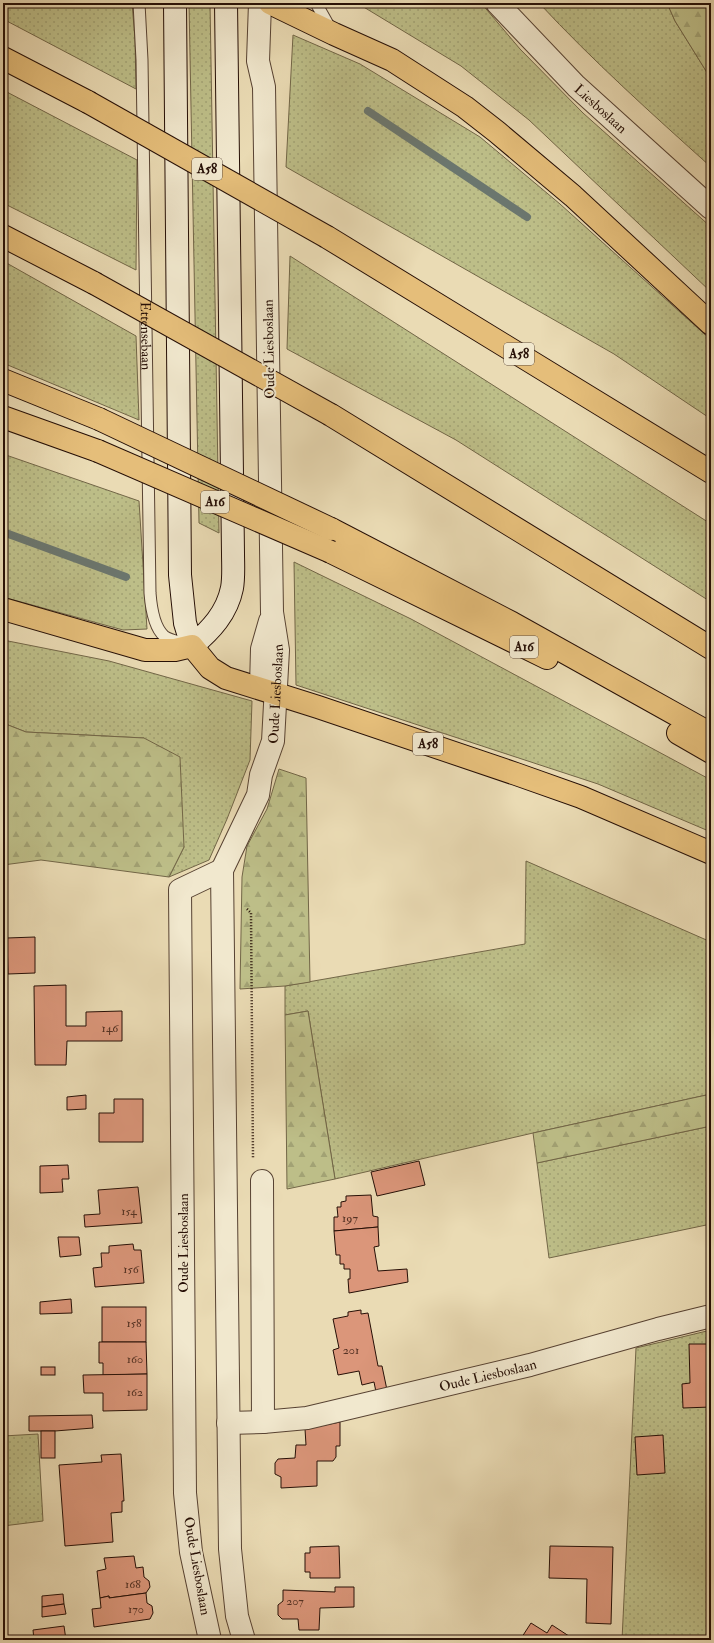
<svg xmlns="http://www.w3.org/2000/svg" width="714" height="1643" font-family="'IM FELL Double Pica',serif">
<style>
.grass{fill:url(#grass-dots);stroke:#726647}
.forest{fill:url(#forest-firs);stroke:#726647}
.lines{fill:none;stroke-linecap:round;stroke-linejoin:round}
.stream{stroke:#6b766e;stroke-width:8}
.building{fill:#db967a;stroke:#260f06}
.lane-casing{stroke:#574232;stroke-width:13}
.street-casing{stroke:#574232;stroke-width:24}
.secondary-casing{stroke:#260f06;stroke-width:24}
.highway-casing{stroke:#260f06;stroke-width:24}
.path{stroke:#260f06;stroke-width:2.5;stroke-dasharray:1 2;stroke-linecap:butt}
.lane{stroke:#f1e8ce;stroke-width:11}
.street{stroke:#f1e8ce;stroke-width:22}
.secondary{stroke:#f1e8ce;stroke-width:22}
.highway{stroke:#e5be7a;stroke-width:22}
.highway-bridge-casing{stroke:#260f06;stroke-width:24;stroke-linecap:butt}
.highway-bridge{stroke:#e5be7a;stroke-width:22}
.labels{text-anchor:middle;dominant-baseline:central;stroke-width:4;stroke-linejoin:round;paint-order:stroke}
.number-label{font-size:12px;fill:#533123}
.shield{fill:#f1e8ce;stroke:#635042;stroke-width:1}
.shield-label{font-size:13px;font-weight:bold;fill:#260f06}
.street-label{font-size:14px;fill:#260f06;stroke:#f1e8ce}
</style>
<defs>
<pattern id="grass-dots" width="8" height="8" patternUnits="userSpaceOnUse"><rect width="8" height="8" fill="#bdbe88"/><path d="M2 2h.1M6 6h.1" fill="none" stroke="#a2a274" stroke-width="1.8" stroke-linecap="round"/></pattern>
<pattern id="forest-firs" width="22" height="20" patternUnits="userSpaceOnUse"><rect width="22" height="20" fill="#bdbe88"/><path d="M5 1l3.5 6h-7zM16 11l3.5 6h-7z" fill="#a2a274"/></pattern>
</defs>
<rect width="100%" height="100%" fill="#eadbb4"/>
<filter id="stains"><feTurbulence type="fractalNoise" baseFrequency=".005" numOctaves="4"/><feColorMatrix values="0 0 0 0 .2 0 0 0 0 .09 0 0 0 0 .02 0 0 0 .5 -.17"/></filter>
<radialGradient id="worn" r=".72"><stop offset=".6" stop-color="#630" stop-opacity="0"/><stop offset="1" stop-color="#630" stop-opacity=".3"/></radialGradient>
<g class="grass">
<path d="M3,3H132L135,39L136,89L3,19Z"/>
<path d="M189,3H210L219,533L199,523Z"/>
<path d="M357,3H481L520,49L583,113L711,227V292L529,120L461,66Z"/>
<path d="M539,3H667L675,21L711,79V167C652,114 593,61 539,3Z"/>
<path d="M293,35L360,64L480,137L560,204L711,340V419L614,354L286,167Z"/>
<path d="M3,90L137,160L136,270L3,203Z"/>
<path d="M290,256L711,524V602L456,440L287,349Z"/>
<path d="M3,261L136,336L139,420L3,363Z"/>
<path d="M3,454L139,501L147,629L123,630L3,597Z"/>
<path d="M294,562L411,619L711,780V832L598,784L296,685Z"/>
<path d="M3,640L109,661L252,701L250,760L227,819L209,860L169,877L184,847L144,738L26,732L3,723Z"/>
<path d="M526,861L711,942V1094L533,1133L335,1179L308,1011L285,1015V986L525,944Z"/>
<path d="M711,1126V1224L549,1258L537,1163Z"/>
<path d="M711,1330V1640H622L636,1348Z"/>
<path d="M38,1434L43,1521L3,1526V1436Z"/>
</g>
<g class="forest">
<path d="M667,3H711V79L675,21Z"/>
<path d="M3,723L26,732L144,738L180,757L184,847L169,877L41,860L3,865Z"/>
<path d="M279,769L306,778L310,982L285,986L240,989L242,877L247,846L267,809Z"/>
<path d="M308,1011L335,1179L287,1189L285,1015Z"/>
<path d="M711,1094V1126L537,1163L533,1133Z"/>
</g>
<g class="lines">
<g class="stream">
<path d="M368,111L527,217"/>
<path d="M3,532L126,577"/>
</g>
</g>
<g class="building">
<path d="M35,937V973L8,974L7,938Z"/>
<path d="M66,985V1026H86V1012L122,1011V1041H67L66,1065H35L34,986Z"/>
<path d="M86,1095V1109L67,1110V1097Z"/>
<path d="M114,1099H143V1142H99V1113H114Z"/>
<path d="M419,1161L425,1185L377,1196L371,1172Z"/>
<path d="M68,1165L69,1179H62L63,1192L40,1193V1166Z"/>
<path d="M138,1187L142,1223L85,1227L84,1215L100,1214L98,1190Z"/>
<path d="M371,1195L373,1216L378,1217V1227L334,1231V1217H338L337,1207H341V1202L346,1201V1196Z"/>
<path d="M378,1227L379,1246L374,1247L378,1271L407,1269L408,1282L349,1293L348,1279H350V1269H344V1264H340V1255H336L334,1231Z"/>
<path d="M58,1237H79L81,1255L60,1257Z"/>
<path d="M133,1244L134,1250H141L144,1283L95,1287L93,1268L102,1267L101,1253H109V1246Z"/>
<path d="M71,1299L72,1313L40,1314V1302Z"/>
<rect x="102" y="1307" width="44" height="35"/>
<path d="M361,1310V1314L368,1313L378,1366H382L387,1390L376,1392L374,1382L362,1385L359,1371L338,1375L333,1350L339,1348L333,1319L348,1316V1312Z"/>
<path d="M99,1342H146L147,1374L103,1375V1363H99Z"/>
<path d="M689,1344H711V1407L683,1408L682,1384L690,1383Z"/>
<rect x="41" y="1367" width="14" height="8"/>
<path d="M147,1374V1410L103,1411V1393H84L83,1375Z"/>
<path d="M92,1415L93,1428L55,1431H29V1416Z"/>
<path d="M340,1422V1446H336V1457L333,1461H317V1486L281,1488V1477L275,1474V1463L278,1459L295,1458L296,1445H306L305,1429Z"/>
<rect x="41" y="1431" width="14" height="27"/>
<path d="M663,1435L665,1473L637,1475L635,1437Z"/>
<path d="M121,1454L124,1501H122V1512L111,1513L113,1542L65,1546L59,1465L102,1462L101,1455Z"/>
<path d="M339,1546L340,1578H310V1572H305V1553H310V1547Z"/>
<path d="M550,1546L613,1547L611,1624L586,1623L587,1579L549,1578Z"/>
<path d="M134,1556L136,1568L143,1567L144,1577L149,1581L150,1587L146,1593L109,1598V1596L100,1598L97,1571L106,1569L104,1558Z"/>
<path d="M335,1587H354V1607L320,1608L319,1630H299L298,1619H282L278,1615V1605L283,1601V1590L335,1592Z"/>
<path d="M146,1593L147,1603L152,1606L153,1613L150,1619L94,1627L92,1609L101,1608L100,1598L109,1596V1598Z"/>
<path d="M63,1594L64,1604L42,1607V1596Z"/>
<path d="M64,1604L66,1614L42,1617V1607Z"/>
<path d="M531,1623L547,1633L552,1625L575,1640H520Z"/>
<path d="M64,1626L66,1640H34L33,1630Z"/>
</g>
<g class="lines">
<defs>
<g id="lane">
<path id="s1" d="M139,3L142,60L150,593C151,606 154,627 164,636C169,640 180,642 186,644"/>
<path d="M316,3L330,28"/>
</g>
<g id="street">
<path id="s2" d="M497,3L576,86L711,208"/>
<path d="M261,686L262,649L270,621"/>
<path d="M262,1181L263,1422"/>
<path id="s3" d="M228,1423L263,1422L307,1418L530,1365L658,1329L711,1316"/>
<path d="M210,1640L191,1552L185,1493L180,890L222,870"/>
<path id="s4" d="M244,1640L237,1616L230,1549L222,870L258,795L261,775L273,741L278,650L272,612L264,87L258,61L260,3"/>
</g>
<path id="secondary" d="M175,3L180,575L185,623L192,646C211,630 227,613 232,588C234,577 233,564 233,553L226,3"/>
<g id="highway">
<path d="M270,3L334,34L392,60L465,107L497,132L573,196L711,324"/>
<path d="M3,58L88,102"/>
<path d="M3,236L94,283"/>
<path d="M327,237L711,472"/>
<path d="M3,380L99,419"/>
<path d="M331,415L711,648"/>
<path d="M3,417L98,451"/>
<path d="M331,529L512,623L711,734"/>
<path d="M331,552L547,658"/>
<path d="M3,609L145,650H175L192,646L210,668L226,678L318,707L516,774L581,797L711,853"/>
<path d="M678,733L711,752"/>
</g>
</defs>
<use href="#lane" class="lane-casing"/>
<use href="#street" class="street-casing"/>
<use href="#secondary" class="secondary-casing"/>
<use href="#highway" class="highway-casing"/>
<path class="path" d="M247,909L251,913L253,1158"/>
<use href="#lane" class="lane"/>
<use href="#street" class="street"/>
<use href="#secondary" class="secondary"/>
<use href="#highway" class="highway"/>
<defs>
<g id="highway-bridge">
<path d="M88,102L327,237"/>
<path d="M94,283L331,415"/>
<path d="M99,419L331,529"/>
<path d="M98,451L331,552"/>
</g>
</defs>
<use href="#highway-bridge" class="highway-bridge-casing"/>
<use href="#highway-bridge" class="highway-bridge"/>
</g>
<g class="labels">
<g class="number-label">
<text x="110" y="1028">146</text>
<text x="129" y="1211">154</text>
<text x="350" y="1218">197</text>
<text x="131" y="1269">156</text>
<text x="134" y="1323">158</text>
<text x="351" y="1350">201</text>
<text x="135" y="1359">160</text>
<text x="135" y="1392">162</text>
<text x="133" y="1584">168</text>
<text x="295" y="1601">207</text>
<text x="136" y="1609">170</text>
</g>
<g class="shield">
<rect x="192" y="158" width="30" height="22" rx="3"/>
<rect x="504" y="343" width="30" height="22" rx="3"/>
<rect x="201" y="491" width="28" height="22" rx="3"/>
<rect x="510" y="636" width="28" height="22" rx="3"/>
<rect x="413" y="733" width="30" height="22" rx="3"/>
</g>
<g class="shield-label">
<text x="207" y="169">A58</text>
<text x="519" y="354">A58</text>
<text x="215" y="502">A16</text>
<text x="524" y="647">A16</text>
<text x="428" y="744">A58</text>
</g>
<g class="street-label">
<text stroke="none"><textPath href="#s2" startOffset="148">Liesboslaan</textPath></text>
<text stroke="none"><textPath href="#s1" startOffset="333">Ettensebaan</textPath></text>
<text transform="translate(269 349) rotate(-91)">Oude Liesboslaan</text>
<text stroke="none"><textPath href="#s4" startOffset="958">Oude Liesboslaan</textPath></text>
<text transform="translate(183 1243) rotate(-90)">Oude Liesboslaan</text>
<text stroke="none"><textPath href="#s3" startOffset="265">Oude Liesboslaan</textPath></text>
<text transform="translate(197 1566) rotate(80)">Oude Liesboslaan</text>
</g>
</g>
<rect width="714" height="1643" fill="none" stroke="#eadbb4" stroke-width="16"/>
<rect x="4" y="4" width="706" height="1635" fill="none" stroke="#260f06" stroke-width="2"/>
<rect x="8" y="8" width="698" height="1627" fill="none" stroke="#260f06"/>
<rect width="100%" height="100%" filter="url(#stains)"/>
<rect width="100%" height="100%" fill="url(#worn)"/>
</svg>
